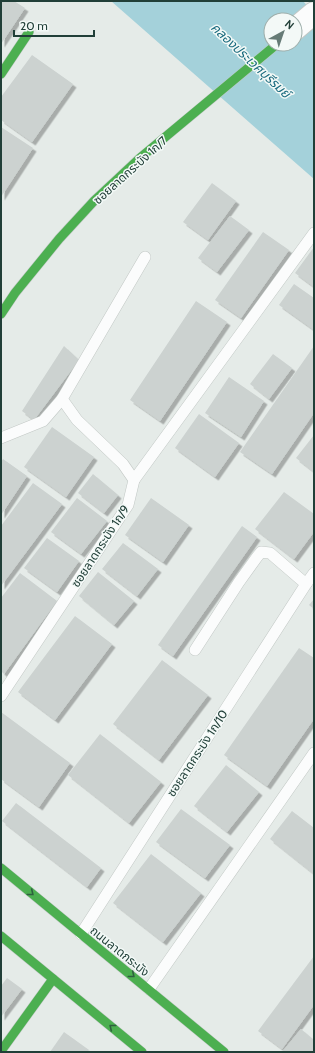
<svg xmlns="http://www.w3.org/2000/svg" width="315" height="1053" font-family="Cabin,'Noto Sans Thai',sans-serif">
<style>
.water{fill:#a4d1da;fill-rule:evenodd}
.building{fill:#ccd2d0;filter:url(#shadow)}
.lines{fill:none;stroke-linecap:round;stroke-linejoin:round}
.lane-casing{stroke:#c2c8c5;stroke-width:12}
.street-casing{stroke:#c2c8c5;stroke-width:24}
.fast-casing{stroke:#c0c8c5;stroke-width:10}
.lane{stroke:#fbfcfc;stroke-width:11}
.street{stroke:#fbfcfc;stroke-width:22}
.fast{stroke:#4caf50;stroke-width:9}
.oneway{stroke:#2e613f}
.labels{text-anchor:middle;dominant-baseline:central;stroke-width:3;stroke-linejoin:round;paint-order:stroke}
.street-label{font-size:12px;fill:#213f38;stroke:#f3f9f7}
.water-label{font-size:13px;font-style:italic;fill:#196a7e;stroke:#f3f9f7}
</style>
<defs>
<filter id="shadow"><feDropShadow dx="3.5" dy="3.5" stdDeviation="0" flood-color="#0004"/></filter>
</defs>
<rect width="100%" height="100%" fill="#e5ebe8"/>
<path class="water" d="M111,1H303L314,13V179ZM271,20H295V44H271Z"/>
<g class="building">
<path d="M1,1H14L25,8L1,44Z"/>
<path d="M32,55L73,84L32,142L1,120V97Z"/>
<path d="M1,127L33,148L1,197Z"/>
<path d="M212,183L236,201L208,240L183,222Z"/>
<path d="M230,216L249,230L217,272L198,258Z"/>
<path d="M263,232L289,250L241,318L215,300Z"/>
<path d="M314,247V287L295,273Z"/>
<path d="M294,284L314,298V330L279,305Z"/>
<path d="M196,301L227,322L160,421L130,400Z"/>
<path d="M64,346L79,360L34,420L22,411Z"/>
<path d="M314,346V413L272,474L240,452Z"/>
<path d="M273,354L292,368L269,399L250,384Z"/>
<path d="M229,377L264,401L241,437L205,413Z"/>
<path d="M199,414L239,443L215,477L175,448Z"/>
<path d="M52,427L94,457L66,497L24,467Z"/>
<path d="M314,435V472L296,458Z"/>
<path d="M3,459L27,476L1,515V462Z"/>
<path d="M93,474L118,495L104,513L78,493Z"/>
<path d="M33,483L62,504L1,586V526Z"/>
<path d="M284,492L314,514V532L294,559L255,529Z"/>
<path d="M77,498L107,521L81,554L51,532Z"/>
<path d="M151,498L189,525L163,562L125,535Z"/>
<path d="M242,526L257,537L173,656L158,645Z"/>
<path d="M47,538L79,561L57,592L24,568Z"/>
<path d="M123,543L158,569L137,596L102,569Z"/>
<path d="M98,572L134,601L114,625L79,596Z"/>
<path d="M20,573L57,601L4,674L1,671V598Z"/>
<path d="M314,599V609L309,605Z"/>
<path d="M75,616L112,644L55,720L18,692Z"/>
<path d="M299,648L314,658V719L267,786L224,755Z"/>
<path d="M162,660L208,695L159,760L113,724Z"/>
<path d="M1,712L70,763L39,807L1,779Z"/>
<path d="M100,734L161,782L129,823L68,775Z"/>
<path d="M226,765L259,792L227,832L194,806Z"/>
<path d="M16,803L101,868L87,887L2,821Z"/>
<path d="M181,809L230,845L205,878L156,842Z"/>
<path d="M292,811L314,828V874L270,839Z"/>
<path d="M151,854L201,893L163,942L113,903Z"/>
<path d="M314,956V1005L282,1049L258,1031Z"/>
<path d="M7,978L22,989L1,1017V986Z"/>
<path d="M301,1029L314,1040V1052H282Z"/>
<path d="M64,1032L89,1050L87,1052H50Z"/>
</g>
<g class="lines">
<defs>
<g id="lane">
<path d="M1,438L43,421L62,399"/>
<path d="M134,480L314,233"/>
<path d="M195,650L239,582L257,557L261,552L270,553L306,584"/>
<path d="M1,696L128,505L134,480L123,464L77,420L62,399L145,257"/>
<path d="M81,934L306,584L314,573"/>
<path d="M149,989L314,753"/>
</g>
<path id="street" d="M295,29L314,13"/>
<g id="fast">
<path d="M1,74L29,32"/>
<path d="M1,314L15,293L59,239L94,201L140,158L277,44"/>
<path d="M1,868L224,1052"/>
<path d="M1,936L142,1052"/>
<path d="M1,1051L53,979"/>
</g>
</defs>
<use href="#lane" class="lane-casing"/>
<use href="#street" class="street-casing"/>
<use href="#fast" class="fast-casing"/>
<use href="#lane" class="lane"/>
<use href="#street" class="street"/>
<use href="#fast" class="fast"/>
</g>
<defs><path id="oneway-chevron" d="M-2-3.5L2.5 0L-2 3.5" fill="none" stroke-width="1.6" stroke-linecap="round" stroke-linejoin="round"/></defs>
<g class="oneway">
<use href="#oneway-chevron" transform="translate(31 893) rotate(39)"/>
<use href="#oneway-chevron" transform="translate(132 975) rotate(39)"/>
<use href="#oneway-chevron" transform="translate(112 1027) rotate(-141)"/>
</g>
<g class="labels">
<g class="street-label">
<text transform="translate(130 170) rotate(-42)">ซอยลาดกระบัง 1ก/7</text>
<text transform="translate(100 546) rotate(-57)">ซอยลาดกระบัง 1ก/9</text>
<text transform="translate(197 753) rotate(-57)">ซอยลาดกระบัง 1ก/10</text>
<text transform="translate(120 951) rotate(39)">ถนนลาดกระบัง</text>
</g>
<g class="water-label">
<text transform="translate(251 60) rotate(43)">คลองประเวศบุรีรมย์</text>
</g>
</g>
<rect width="315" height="1053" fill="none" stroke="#213f38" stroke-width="4"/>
<g transform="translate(283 32) rotate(40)"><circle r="19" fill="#f3f9f7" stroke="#9fafab"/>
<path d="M0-3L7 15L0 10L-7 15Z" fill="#667b76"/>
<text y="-6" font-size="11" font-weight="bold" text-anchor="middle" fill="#213f38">N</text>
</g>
<path d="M14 30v6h80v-6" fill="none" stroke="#213f38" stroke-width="2"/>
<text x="20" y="30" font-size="12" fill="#213f38" stroke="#f3f9f7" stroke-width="3" paint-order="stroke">20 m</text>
</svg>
